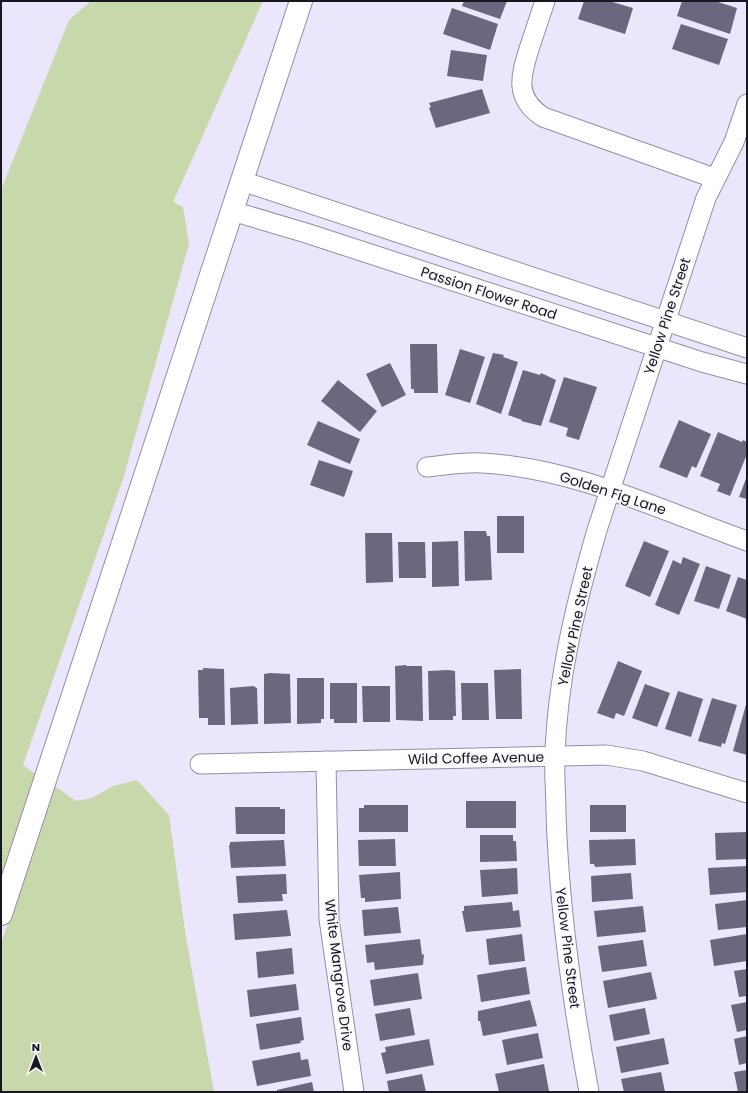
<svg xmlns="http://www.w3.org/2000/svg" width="748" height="1093" font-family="Poppins,sans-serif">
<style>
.green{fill:#c9d8aa}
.building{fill:#6b677f}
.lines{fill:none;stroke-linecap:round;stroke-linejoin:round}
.minor-casing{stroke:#928ea8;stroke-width:21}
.major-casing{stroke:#928ea8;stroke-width:24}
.minor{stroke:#fff;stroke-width:19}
.major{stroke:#fff;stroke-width:22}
.labels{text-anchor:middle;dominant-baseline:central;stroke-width:3;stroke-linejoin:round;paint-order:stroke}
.street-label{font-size:14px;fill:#18161f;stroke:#f7f7fc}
</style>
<rect width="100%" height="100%" fill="#eae7fd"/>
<g class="green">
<path d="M91,1H263L173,202L183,207L189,244L123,479L23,765L37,775L1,884V190L69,20Z"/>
<path d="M137,780L169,815L186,938L214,1092H1V944L53,785L76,801L92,798L113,786Z"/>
</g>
<g class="building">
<path d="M464,1H507L500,19L462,6Z"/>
<path d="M584,1H609L633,8L625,34L578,19Z"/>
<path d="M682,1H715L737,8L730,34L677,16Z"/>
<path d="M452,8L498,24L490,50L443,34Z"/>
<path d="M681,24L728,39L719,65L672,49Z"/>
<path d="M451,50L487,55L483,81L447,76Z"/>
<path d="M482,89L490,113L436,128L429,108L431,107L429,103Z"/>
<path d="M410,344H437L438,393H414V389H411Z"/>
<path d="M460,349L485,357L470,403L445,395Z"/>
<path d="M493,353L504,355L503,357L518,362L501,414L476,404Z"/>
<path d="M390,363L406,395L382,407L366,374Z"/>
<path d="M523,370L540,375L541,373L556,380L541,426L521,421L522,420L508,415Z"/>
<path d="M564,377L597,387L579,440L566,436L568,428L549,422Z"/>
<path d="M338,380L377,411L360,432L321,401Z"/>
<path d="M679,420L711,434L696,468L692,466L687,478L659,467Z"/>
<path d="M318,421L360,439L350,464L307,445Z"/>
<path d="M718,432L742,442L743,440L747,442V454L730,496L717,491L720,484L700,476Z"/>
<path d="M319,460L353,471L344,497L310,485Z"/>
<path d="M747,476V499L739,497Z"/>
<rect x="497" y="516" width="27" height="37"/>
<path d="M464,531H486L487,536H490L492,580L465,581Z"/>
<path d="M365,533H392L393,582L366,583Z"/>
<path d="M458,541L459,586L432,587V542Z"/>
<path d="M644,541L669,551L650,597L625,586Z"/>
<path d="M398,542H425L426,578H399Z"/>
<path d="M683,557L700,564L679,615L655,605L673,560L681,564Z"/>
<path d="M706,566L731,575L719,609L694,601Z"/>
<path d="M738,577L747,580V619L726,611Z"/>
<path d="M618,661L642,671L624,716L616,713L614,719L597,713Z"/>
<path d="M406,665V666H422L423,721L396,720L395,666Z"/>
<path d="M203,668L224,669L225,725H208V718H199L198,670H203Z"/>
<path d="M521,669L522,719H496L494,670Z"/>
<path d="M448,670L455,671L456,716H453V720H429L428,671Z"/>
<path d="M270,673L290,674L291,723L264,724V674Z"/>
<path d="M297,678H324V719H321V723L297,724Z"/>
<path d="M330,683H357V723H334V719H330Z"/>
<path d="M461,683H488L489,720H462Z"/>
<path d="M645,684L670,693L657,727L632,718Z"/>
<path d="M253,686L257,688L258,724L231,725L230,688Z"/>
<path d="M362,686H390V722H363Z"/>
<path d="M678,691L703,699L691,737L665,729Z"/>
<path d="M712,698L737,705L725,744L722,743L721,747L698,741Z"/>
<path d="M747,701V755L733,751Z"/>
<rect x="466" y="801" width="50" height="27"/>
<path d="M364,805H408V832H359V808H364Z"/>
<rect x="590" y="805" width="36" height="27"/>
<path d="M235,807H280V809H285V834H236Z"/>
<path d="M747,832V859L716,860L715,833Z"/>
<path d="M480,835H513V841H516L517,861L480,862Z"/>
<path d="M395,839L396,866H359L358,840Z"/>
<path d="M635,839L636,865L595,867L594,864H590L589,840Z"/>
<path d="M284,840L286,866L231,868L229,845H230V842Z"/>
<path d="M747,866V892L710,895L708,868Z"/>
<path d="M517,868L518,894L482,897L480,870Z"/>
<path d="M400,872L401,899L365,902V898H361L359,875Z"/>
<path d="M631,873L633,899L592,902L591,876Z"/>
<path d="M286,874L287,894H282L283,901L238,903L236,876Z"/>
<path d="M747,900V927L718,930L715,904Z"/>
<path d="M512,902L513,911L519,910L521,927L466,932L462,911H464V906Z"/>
<path d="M643,906L646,932L597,937L594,911Z"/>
<path d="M398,907L401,933L364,936L362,910Z"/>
<path d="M287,910L291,936L235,940L233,914Z"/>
<path d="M522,934L525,961L489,965L486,939Z"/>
<path d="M747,934V961L714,966L710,940Z"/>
<path d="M420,939L422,955L424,954L423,965L375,970L374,962L367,963L365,945Z"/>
<path d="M643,940L647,966L602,972L598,946Z"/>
<path d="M292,948L294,974L258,978L256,952Z"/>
<path d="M526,967L530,994L481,1002L477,975Z"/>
<path d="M747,969V996L739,997L734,971Z"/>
<path d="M651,972L657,999L608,1008L603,981Z"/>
<path d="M418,973L422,999L374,1006L370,980Z"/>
<path d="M296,984L299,1010L250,1017L247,990Z"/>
<path d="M530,1000L537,1026L483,1036L480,1021H478V1011Z"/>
<path d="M747,1002V1030L737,1032L731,1005Z"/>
<path d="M410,1008L415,1035L380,1041L375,1014Z"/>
<path d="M645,1008L650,1034L614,1041L609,1015Z"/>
<path d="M301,1017L304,1040L300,1041L301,1043L260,1050L256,1024Z"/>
<path d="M538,1033L543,1058L507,1065L502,1040Z"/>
<path d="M747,1036V1063L739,1065L734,1039Z"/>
<path d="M664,1038L669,1064L621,1073L616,1047Z"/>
<path d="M429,1039L434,1065L386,1074L381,1053L386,1052L385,1047Z"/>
<path d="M300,1052L301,1060L308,1059L311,1076L257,1086L252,1061Z"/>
<path d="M544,1064L549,1091L499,1092L495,1074Z"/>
<path d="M747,1070V1092H738L734,1072Z"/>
<path d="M661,1072L665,1092H624L621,1079Z"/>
<path d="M422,1074L426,1092H389L387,1081Z"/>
<path d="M312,1082L314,1092H277V1090Z"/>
</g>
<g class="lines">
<defs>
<g id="minor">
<path d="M545,1C540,16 535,31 530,46C521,75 513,97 543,117L714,178"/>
<path d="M242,181L747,348"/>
<path d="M232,211L306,233L702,362L747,374"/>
<path d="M427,467C445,465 464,462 482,463C575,468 660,510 747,541"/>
<path d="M326,761L329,919L354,1092"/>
<path d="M200,764L606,755L643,761L747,793"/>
<path d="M589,1092C572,1000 559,907 556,813C556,794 554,775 555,756C557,679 576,603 597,530L706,198L734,142L747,104"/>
</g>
<path id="major" d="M1,914L301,1"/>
</defs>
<use href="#minor" class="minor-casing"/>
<use href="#major" class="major-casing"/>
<use href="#minor" class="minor"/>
<use href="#major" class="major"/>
</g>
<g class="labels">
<g class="street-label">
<text transform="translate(489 293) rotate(18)">Passion Flower Road</text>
<text transform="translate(667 316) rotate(-72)">Yellow Pine Street</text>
<text transform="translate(613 493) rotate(18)">Golden Fig Lane</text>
<text transform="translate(575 626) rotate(-78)">Yellow Pine Street</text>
<text transform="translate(476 758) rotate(-1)">Wild Coffee Avenue</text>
<text transform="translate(568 948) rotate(83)">Yellow Pine Street</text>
<text transform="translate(339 975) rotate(83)">White Mangrove Drive</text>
</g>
</g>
<rect width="748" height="1093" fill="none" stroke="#18161f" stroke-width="4"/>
<g transform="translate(36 1057)" stroke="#f7f7fc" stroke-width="3" paint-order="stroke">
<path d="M0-3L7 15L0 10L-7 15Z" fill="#18161f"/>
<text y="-6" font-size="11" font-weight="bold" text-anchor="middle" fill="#18161f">N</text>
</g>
</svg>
